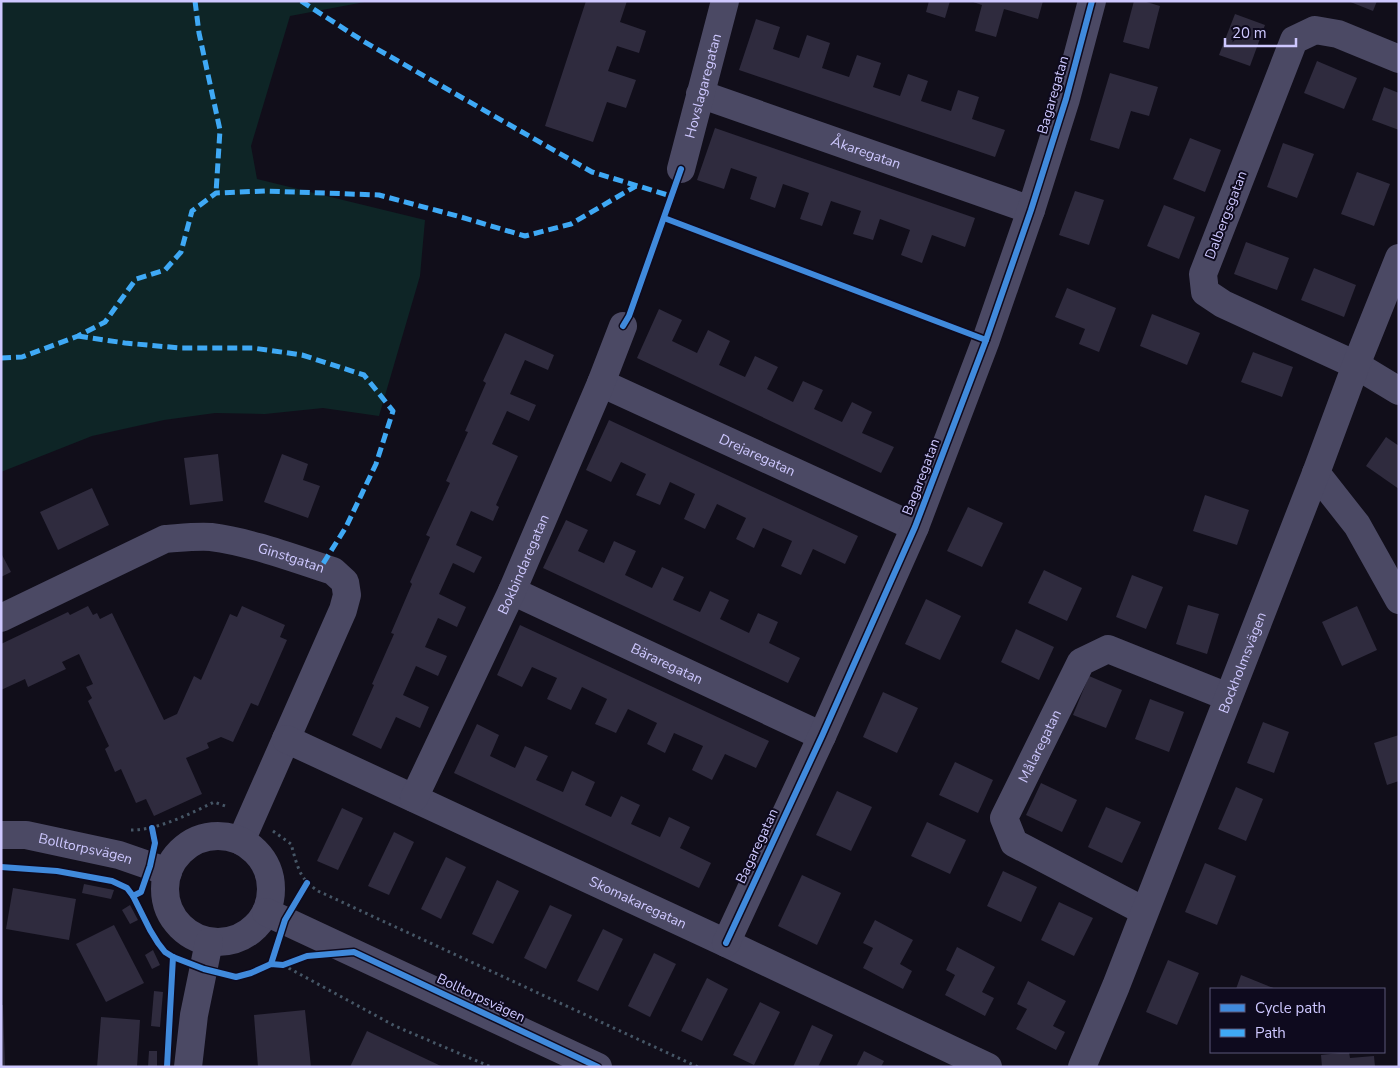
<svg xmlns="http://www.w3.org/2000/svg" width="1400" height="1068" font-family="'Nunito Sans',sans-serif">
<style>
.green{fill:#0e2526}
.building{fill:#2f2b3e}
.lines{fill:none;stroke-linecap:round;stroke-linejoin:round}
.path{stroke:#465666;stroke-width:3;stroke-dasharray:2.5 4;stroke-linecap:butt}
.minor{stroke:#4b4964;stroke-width:28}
.quiet{stroke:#3fa9f5;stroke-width:5;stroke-dasharray:10 5;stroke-linecap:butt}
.cycleway-casing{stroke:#0e0a1e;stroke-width:9}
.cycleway{stroke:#408adc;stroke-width:6}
.labels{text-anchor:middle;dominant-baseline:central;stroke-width:4;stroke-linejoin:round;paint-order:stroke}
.street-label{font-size:14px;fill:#cec8ff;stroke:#0e0a1e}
</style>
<rect width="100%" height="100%" fill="#110e1a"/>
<path class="green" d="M1,1H370L290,16L251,146L257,179L425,220L420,276L379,416L323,408L265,414L215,413L164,420L92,436L1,472Z"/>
<g class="building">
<path d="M586,1H627L620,22L646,31L639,53L617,46L608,71L636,80L626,108L607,102L593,142L545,126Z"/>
<path d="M929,1H950L945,18L926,12Z"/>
<path d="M970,1H1043L1038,19L1004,9L996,37L975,31L982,5Z"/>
<path d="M1134,1H1143L1160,6L1149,49L1123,42Z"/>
<path d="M1348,1H1377L1373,11Z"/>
<path d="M1235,14L1265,25L1250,66L1219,55Z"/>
<path d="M756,19L780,27L773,49L799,58L807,35L830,43L822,68L849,77L857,55L881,63L873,87L900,96L908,74L928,81L921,101L951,111L958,90L979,97L972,119L1005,130L995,157L739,70Z"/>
<path d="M1317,61L1357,78L1344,109L1304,93Z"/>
<path d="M1110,73L1158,87L1149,116L1131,111L1119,149L1090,140Z"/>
<path d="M1384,87L1399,93V130L1372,120Z"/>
<path d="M715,128L975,218L965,247L932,235L922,263L901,255L910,230L880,219L873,240L853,234L861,211L831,201L822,226L800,219L809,193L783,184L775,208L750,199L757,177L731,168L724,189L697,180Z"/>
<path d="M1190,138L1221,150L1205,192L1173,179Z"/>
<path d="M1283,143L1314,154L1297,198L1267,187Z"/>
<path d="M1357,172L1390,184L1374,226L1341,214Z"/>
<path d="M1075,191L1104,200L1089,245L1059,235Z"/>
<path d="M1164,205L1195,217L1179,259L1147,246Z"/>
<path d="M1246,242L1289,258L1277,290L1234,274Z"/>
<path d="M1314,268L1356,285L1344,317L1301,300Z"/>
<path d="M1067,288L1116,308L1099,352L1079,344L1085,329L1055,317Z"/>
<path d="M659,309L682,320L672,341L697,353L708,330L730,341L719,365L745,377L755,356L778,367L767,389L793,402L803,381L823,390L814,409L842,422L852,402L872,412L862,433L894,447L881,473L637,358Z"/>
<path d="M1152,314L1200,333L1187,365L1140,346Z"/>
<path d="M505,333L554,355L548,370L525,360L510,394L536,405L529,421L507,411L492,444L518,456L496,505L499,507L493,521L471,511L456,545L482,557L474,573L453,563L439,594L466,607L457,627L438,618L425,647L447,656L438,676L416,666L403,695L429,707L420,728L396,717L381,749L352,735L374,685L372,684L394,634L391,633L412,584L410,582L430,537L426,535L450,483L446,481L468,432L465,431L486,383L483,381Z"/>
<path d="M1253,352L1293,367L1282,397L1241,382Z"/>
<path d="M609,420L858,536L845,564L813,549L801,575L781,566L792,541L763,528L754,548L736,539L746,518L717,504L705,529L684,519L695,494L670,482L660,505L636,495L646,474L621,462L611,482L586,470Z"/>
<path d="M1386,437L1399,446V489L1366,466Z"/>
<path d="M218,454L223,501L190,505L184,458Z"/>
<path d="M282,454L308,464L303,480L320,486L308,518L264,502Z"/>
<path d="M92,488L109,525L58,550L40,512Z"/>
<path d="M1205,495L1249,510L1237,545L1193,531Z"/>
<path d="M968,507L1003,523L982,567L947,551Z"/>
<path d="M566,520L588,530L578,551L604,563L614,541L636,551L625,575L652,588L662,567L684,577L673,600L700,612L710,591L729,600L720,619L749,633L758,613L778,622L769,643L800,658L788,683L543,568Z"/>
<path d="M1,553L11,572L1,577Z"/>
<path d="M1044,570L1082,588L1067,621L1028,603Z"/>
<path d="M1132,575L1163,587L1146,629L1116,617Z"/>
<path d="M926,599L961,616L940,660L905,644Z"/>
<path d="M1188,605L1219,614L1207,654L1176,644Z"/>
<path d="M88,606L93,615L97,613L100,619L112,613L164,720L177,714L194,676L201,680L230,614L237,617L242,606L285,625L280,637L287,640L258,706L251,703L233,742L221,737L207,743L209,748L186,758L202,794L154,816L146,799L136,803L121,769L115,772L105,749L109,746L88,701L92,698L86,687L93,684L79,654L62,662L66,669L28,687L25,679L1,690V644L68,612L70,615Z"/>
<path d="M1357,606L1377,650L1342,666L1322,622Z"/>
<path d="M520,625L769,741L756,768L725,754L712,780L692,770L703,746L674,733L665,753L647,744L657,723L628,709L616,733L595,724L607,699L582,687L571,710L547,699L557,678L532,667L522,687L497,675Z"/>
<path d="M1016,629L1054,647L1039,680L1001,662Z"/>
<path d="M1089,676L1122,690L1106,728L1073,715Z"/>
<path d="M883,692L918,708L897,753L863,737Z"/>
<path d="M1150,699L1184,712L1169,752L1135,739Z"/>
<path d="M1263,722L1289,732L1274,773L1247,763Z"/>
<path d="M477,724L499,735L490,756L515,768L525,746L548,756L536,780L563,792L572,771L595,782L585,805L611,817L621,796L640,805L631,824L660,837L669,817L690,827L680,848L711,863L699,888L454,773Z"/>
<path d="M1399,735V781L1387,785L1374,743Z"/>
<path d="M955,762L993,780L978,813L939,795Z"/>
<path d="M1041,783L1077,800L1062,832L1026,815Z"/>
<path d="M1236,787L1263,799L1246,841L1218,829Z"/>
<path d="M837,791L872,807L851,851L816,835Z"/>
<path d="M1106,807L1141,822L1122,863L1088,847Z"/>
<path d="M342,808L363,818L338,870L317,861Z"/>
<path d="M927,822L966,840L950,874L911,856Z"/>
<path d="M394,832L414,842L389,895L368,886Z"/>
<path d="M446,857L466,867L441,919L421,909Z"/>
<path d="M1205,863L1236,876L1217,925L1185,912Z"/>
<path d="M1003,871L1037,887L1021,922L987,906Z"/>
<path d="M802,875L841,893L817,945L778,926Z"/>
<path d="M497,880L519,891L493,944L472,934Z"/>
<path d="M84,884L114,890L111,899L82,893Z"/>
<path d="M13,888L76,899L69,940L6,929Z"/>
<path d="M1059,902L1093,918L1074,956L1041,940Z"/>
<path d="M130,905L138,920L130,924L122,910Z"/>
<path d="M550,905L572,915L546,969L524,958Z"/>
<path d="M875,920L913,940L900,964L912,971L903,989L863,968L873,948L863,943Z"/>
<path d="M114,925L144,983L106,1002L76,944Z"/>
<path d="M603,929L623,939L598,991L577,981Z"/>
<path d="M957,947L995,967L982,992L994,998L985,1016L945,995L955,975L946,970Z"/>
<path d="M153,950L160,965L152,969L145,955Z"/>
<path d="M654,953L676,964L650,1017L628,1006Z"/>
<path d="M1168,960L1199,973L1177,1025L1146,1012Z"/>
<path d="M1241,975L1276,989H1236Z"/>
<path d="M707,978L728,989L702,1041L681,1031Z"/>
<path d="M1028,981L1066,1001L1053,1026L1065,1032L1056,1050L1016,1029L1027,1009L1017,1004Z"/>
<path d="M154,991L163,992L160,1027L151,1026Z"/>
<path d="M760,1002L780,1012L754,1065L733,1055Z"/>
<path d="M1,1005H3L5,1067H1Z"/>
<path d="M305,1010L311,1067H258L254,1015Z"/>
<path d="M101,1017L140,1020L137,1067H97Z"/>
<path d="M812,1025L833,1035L818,1067H793Z"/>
<path d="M367,1031L443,1067H350Z"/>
<path d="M149,1051H157V1067H148Z"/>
<path d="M864,1051L884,1061L881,1067H856Z"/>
<path d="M1349,1052L1350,1058L1374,1056L1375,1067H1322L1321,1055Z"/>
</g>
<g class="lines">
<g class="path">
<path d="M131,830C158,830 190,814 214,802L228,807"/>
<path d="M273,831L291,844C295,857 298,874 308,883C311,886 315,889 318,891L698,1067"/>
<path d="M283,965L395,1026L491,1067"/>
</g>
<g class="minor">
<path d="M1399,59L1338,34L1315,30L1294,40L1203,274L1205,292L1223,304L1356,365L1399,391"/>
<path id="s1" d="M700,94L1031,210"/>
<path id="s2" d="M681,169L725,1"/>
<path id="s3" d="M601,383L915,527"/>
<path d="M1316,473L1357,525L1399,600"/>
<path id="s4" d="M512,591L822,736"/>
<path id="s5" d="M1,618L165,539C180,538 196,536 211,537C251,542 295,559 333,571L345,582L347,595L343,610L241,841"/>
<path id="s6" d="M286,739L726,943L988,1067"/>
<path id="s7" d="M414,798L512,591L601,383L623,326"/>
<path id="s8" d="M1,835H26L119,855L168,872"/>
<circle cx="218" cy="889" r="53"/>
<path id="s9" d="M1144,911L1014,843L1004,818L1081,662L1108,649L1228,697"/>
<path d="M266,912L598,1067"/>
<path d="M726,943L822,736L915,527L986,340L1031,210L1066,99L1092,1"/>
<path d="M188,1067L194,1015L209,942"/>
<path id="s10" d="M1082,1067L1116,986L1316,473L1356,365L1399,258"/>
</g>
<g class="quiet">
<path d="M195,1L199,33L220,130L216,193"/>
<path d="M301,1L363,41L592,172L671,196"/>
<path d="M78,336L125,343L180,348H253L302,355L364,375L393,411L376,464L346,527L321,567"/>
<path d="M1,358L22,357L78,336L105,322L136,279L165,270L181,252L192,211L216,193L265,191L379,195L461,217L525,236L571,224L636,186"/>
</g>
<defs>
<g id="cycleway">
<path d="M664,218L986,340"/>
<path d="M623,326L629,316L681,169"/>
<path d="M1,867L57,871L112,881L127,888L133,896L150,930L158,943L165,952L173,957L204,969L236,977L251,973L271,964L283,965L307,956L354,952L598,1067"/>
<path d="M133,896L141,892L150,866L155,843L152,828"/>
<path d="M726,943L822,736L915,527L986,340L1031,210L1066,99L1092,1"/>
<path d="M271,964L285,920L307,883"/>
<path d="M167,1067L173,957"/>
</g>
</defs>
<use href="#cycleway" class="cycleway-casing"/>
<use href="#cycleway" class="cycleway"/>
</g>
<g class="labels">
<g class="street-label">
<text stroke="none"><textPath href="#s2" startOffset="86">Hovslagaregatan</textPath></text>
<text transform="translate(1053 95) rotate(-74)">Bagaregatan</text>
<text stroke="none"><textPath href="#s1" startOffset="176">Åkaregatan</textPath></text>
<text transform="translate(1226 215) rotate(-69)">Dalbergsgatan</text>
<text stroke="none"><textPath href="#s3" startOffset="172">Drejaregatan</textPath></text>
<text transform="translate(921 477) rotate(-69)">Bagaregatan</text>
<text stroke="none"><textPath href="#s5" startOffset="311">Ginstgatan</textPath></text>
<text stroke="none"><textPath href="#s7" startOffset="258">Bokbindaregatan</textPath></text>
<text stroke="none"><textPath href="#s4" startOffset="171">Bäraregatan</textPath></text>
<text stroke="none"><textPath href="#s10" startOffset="435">Bockholmsvägen</textPath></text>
<text stroke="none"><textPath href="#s9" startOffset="254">Målaregatan</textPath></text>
<text transform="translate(757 846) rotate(-65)">Bagaregatan</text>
<text stroke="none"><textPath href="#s8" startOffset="86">Bolltorpsvägen</textPath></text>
<text stroke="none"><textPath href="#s6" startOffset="388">Skomakaregatan</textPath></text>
<text transform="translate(481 998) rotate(25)">Bolltorpsvägen</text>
</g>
</g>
<rect width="1400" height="1068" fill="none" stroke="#cec8ff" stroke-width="5"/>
<rect x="1210" y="988" width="175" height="65" fill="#0e0a1e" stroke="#5b5678"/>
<rect x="1220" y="1004" width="25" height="8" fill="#408adc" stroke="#5b5678"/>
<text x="1255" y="1013" font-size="15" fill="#cec8ff">Cycle path</text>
<rect x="1220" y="1029" width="25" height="8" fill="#3fa9f5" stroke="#5b5678"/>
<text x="1255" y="1038" font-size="15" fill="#cec8ff">Path</text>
<path d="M1225 38v8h71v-8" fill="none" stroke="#cec8ff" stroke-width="2.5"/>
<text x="1232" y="38" font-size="15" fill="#cec8ff" stroke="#0e0a1e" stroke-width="4" paint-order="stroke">20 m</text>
</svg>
